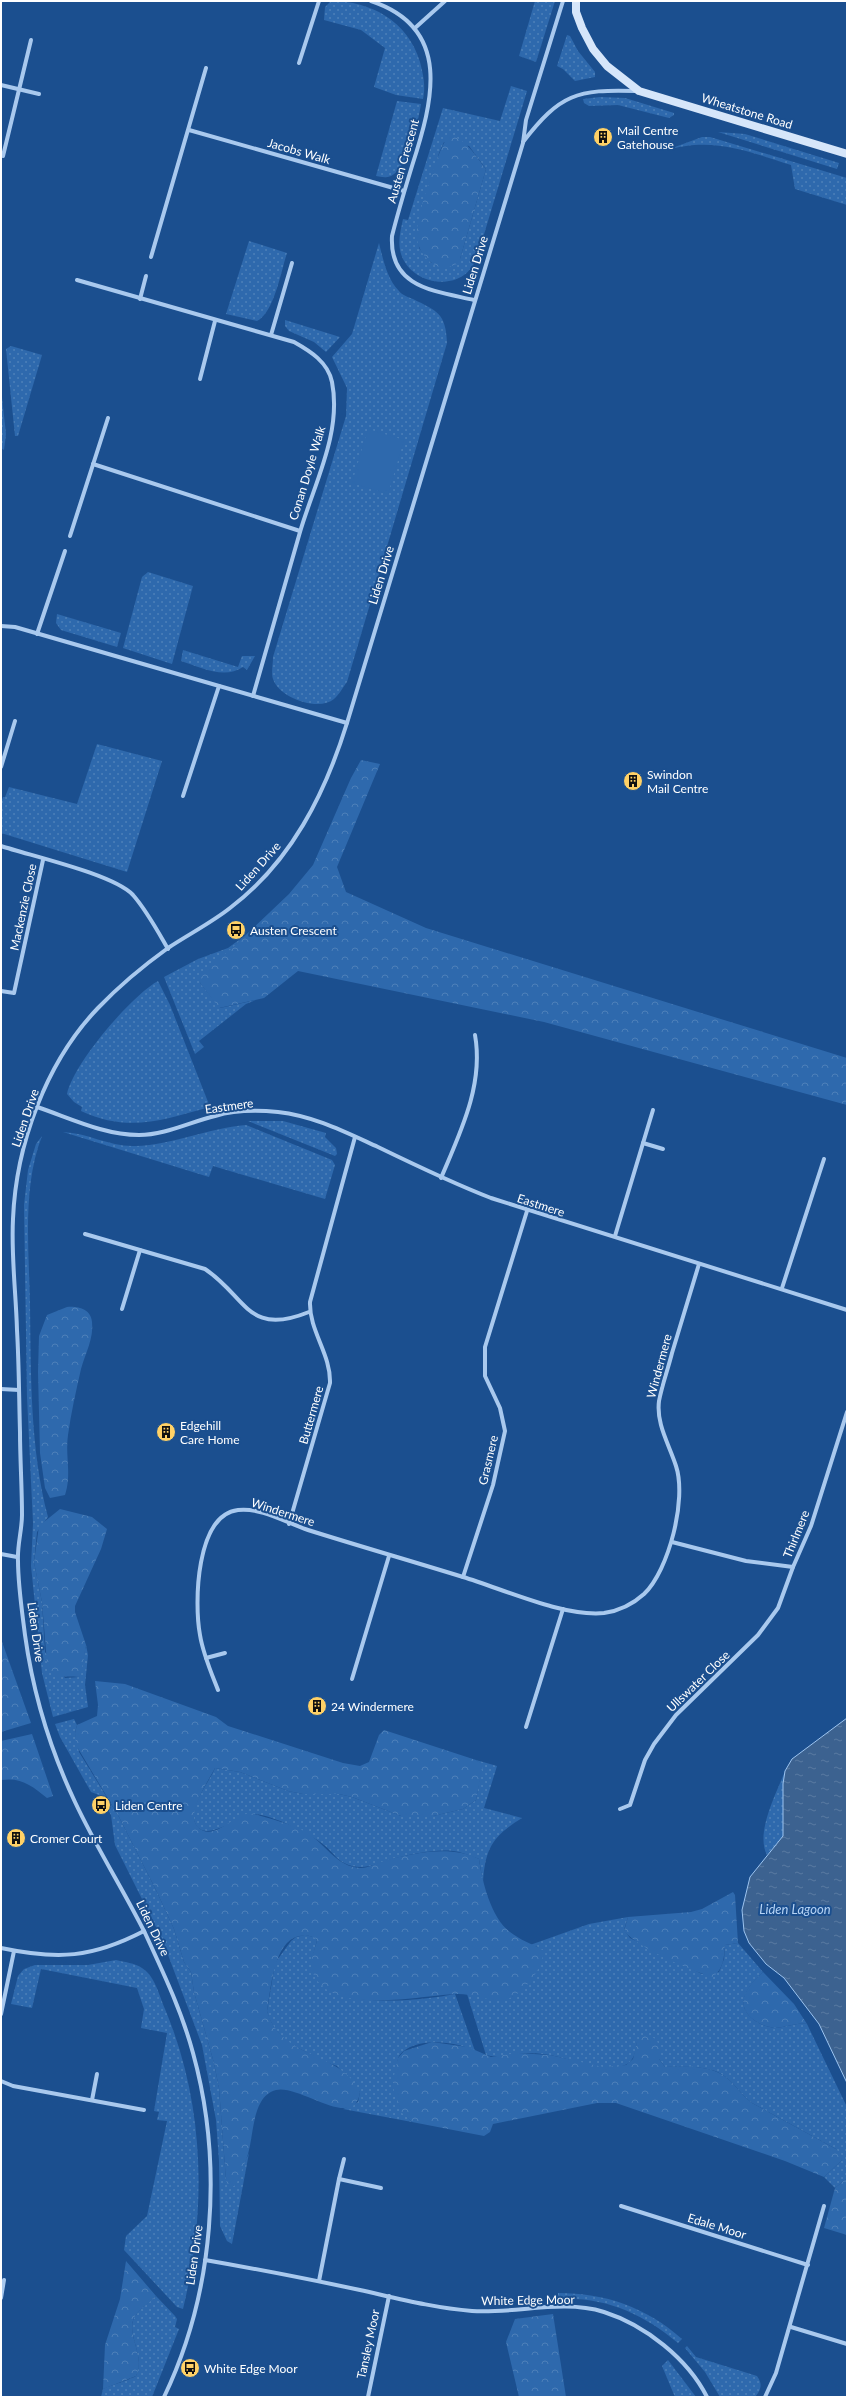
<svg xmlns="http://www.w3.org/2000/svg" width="848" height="2398" font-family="Lato,sans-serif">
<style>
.grass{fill:url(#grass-dots);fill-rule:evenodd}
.forest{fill:url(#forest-crowns)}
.pitch{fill:#2e69ad}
.water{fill:url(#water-ripples);stroke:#9cc4f0}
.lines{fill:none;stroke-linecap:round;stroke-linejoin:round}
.minor{stroke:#a9c9ee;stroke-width:4}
.secondary{stroke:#d6e6fa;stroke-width:8}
.labels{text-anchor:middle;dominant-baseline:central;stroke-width:4;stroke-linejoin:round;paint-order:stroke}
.street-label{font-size:12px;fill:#fff;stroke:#1b4f8f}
.poi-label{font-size:12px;fill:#fff;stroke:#1b4f8f;text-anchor:start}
.water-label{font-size:13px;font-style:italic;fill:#b5d3f5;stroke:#1b4f8f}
</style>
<defs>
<pattern id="grass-dots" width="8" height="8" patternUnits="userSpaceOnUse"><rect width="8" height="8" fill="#2e69ad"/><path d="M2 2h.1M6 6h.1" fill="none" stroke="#4d80b9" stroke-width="1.8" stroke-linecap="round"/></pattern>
<pattern id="forest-crowns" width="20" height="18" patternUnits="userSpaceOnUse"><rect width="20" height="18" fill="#2e69ad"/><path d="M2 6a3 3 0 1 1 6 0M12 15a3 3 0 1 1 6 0" fill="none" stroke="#4d80b9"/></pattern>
<pattern id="water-ripples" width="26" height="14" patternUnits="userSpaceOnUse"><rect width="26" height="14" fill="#3c6290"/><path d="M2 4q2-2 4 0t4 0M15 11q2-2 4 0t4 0" fill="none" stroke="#597aa1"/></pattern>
</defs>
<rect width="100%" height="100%" fill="#1b4f8f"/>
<g class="grass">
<path d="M331,1C371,1 408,21 420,62C423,74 426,86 423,99L396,95L374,87L385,48L361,30L324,20L325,7Z"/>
<path d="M535,1H555L536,62L519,56Z"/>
<path d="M567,35L570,36L578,51L595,72V77L575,81L563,69L557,66Z"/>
<path d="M511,86L527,91L476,261C472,266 469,272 464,275C441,291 405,277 400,250C398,239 401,229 403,219L408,220L443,108L500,121ZM444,142L469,146L486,169L460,259L431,263L419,248L418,228L439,153Z"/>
<path d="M600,97L625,98L674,113V115L669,118L618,105L589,106L584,103L583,99Z"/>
<path d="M397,101L421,104C418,122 408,168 391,176C386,178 381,177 376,176Z"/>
<path d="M718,132L745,134L839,163L837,169Z"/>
<path d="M702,137H710L847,178V205L795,189L791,165C746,151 712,136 664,151Z"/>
<path d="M249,241L287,253C281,271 274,313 257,321L226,314Z"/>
<path d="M379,243C383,259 387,279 399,291C402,295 408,297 413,299C437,311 446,313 447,343L347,682C343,687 339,695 334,699C319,712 279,698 273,679C271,673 273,664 273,657L346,416L347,388L332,357L352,334Z"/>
<path d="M285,320L340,337L326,352L314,342L289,331L285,326Z"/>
<path d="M11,346L42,355L18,436H15L6,349Z"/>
<path d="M1,388L6,434L4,450L1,448Z"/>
<path d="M148,572L193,586L172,664L123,648L142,577Z"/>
<path d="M57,614L121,633L117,647L61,630L56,623Z"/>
<path d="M183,650L238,667L242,656H255L247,670L243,667C224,680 200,667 181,661Z"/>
<path d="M97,744L162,761L127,872L1,833V802L3,797H5L9,787L77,804Z"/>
<path d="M243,937L200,983L220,1008L256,1000L246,1004L199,1041L204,1047L195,1054L164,977L198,959L228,948Z"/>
<path d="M158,981L170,1005L210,1107C162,1120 129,1133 81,1111L82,1107L74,1102L67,1094C73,1064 131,996 158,981Z"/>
<path d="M248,1121H283L326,1133L325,1137L336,1148L337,1154L335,1156Z"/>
<path d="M246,1125L332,1160L335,1165L325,1199L213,1166L209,1177L63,1132C88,1133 110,1147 135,1146C173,1145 208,1128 246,1125Z"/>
<path d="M42,1136C22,1187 29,1250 30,1304C31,1376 30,1448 48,1517L37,1532L34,1562L42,1602L45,1652L65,1678L79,1677L86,1645L88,1655L85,1685L88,1707L53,1717L42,1673L31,1566L33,1523L27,1397L24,1205L28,1170L36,1144Z"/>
<path d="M74,1719L77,1725L75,1733L79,1752L119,1817L156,1890L174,1929L184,1962L191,1972L194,1992L214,2063L219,2088L226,2180L238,2177L249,2153L232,2244L227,2241L220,2226L219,2161L216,2120L202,2045L162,1939L115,1845L111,1815L99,1795L91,1792L60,1737L55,1724Z"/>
<path d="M476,1760L497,1766L484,1808L522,1818C493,1836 485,1848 483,1883L479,1859C471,1856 462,1852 453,1851C435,1849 413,1854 396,1858C381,1862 367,1870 352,1866C338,1863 334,1853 324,1845C311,1834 272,1815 255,1814C240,1814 205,1845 195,1823C188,1807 209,1783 215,1768L240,1772L288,1791L303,1794H339L352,1797L401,1816H433L463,1809L476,1800L482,1765Z"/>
<path d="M785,1771L783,1784V1836L767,1855C755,1833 777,1792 785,1771Z"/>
<path d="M628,1917L624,1930L630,1938L702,1974L719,1972L724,1959L725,1945L738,1943L763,1972C748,1986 733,2004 754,2020C759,2024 767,2027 774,2028C785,2028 797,2022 807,2024L847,2107V2178L835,2188L824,2177L842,2160L836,2149L752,2103C741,2095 734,2082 723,2075C707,2065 684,2067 665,2067L659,2059L637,2042C636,2050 634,2062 625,2065C602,2074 573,2059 550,2055C540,2053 526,2053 516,2054C506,2055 496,2058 486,2055L467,1994L512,1997L529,1982L538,1947L530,1945L589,1924Z"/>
<path d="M305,1935L314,1937L317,1940C315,1950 310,1960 313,1970C323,2013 425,2000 455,1994L475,2051C456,2041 413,2036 399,2056C396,2062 398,2074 398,2081C397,2102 397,2107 412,2122L343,2109L358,2102L360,2092L337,2066L323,2061L287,2042L275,2029L269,2018L267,2011L275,1963L291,1941L296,1937Z"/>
<path d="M116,1960C124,1962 135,1963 142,1968C155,1976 159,1995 165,2009C205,2105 207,2209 183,2309L177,2307L124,2250L126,2236L147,2216L167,2121L157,2120L159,2112L154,2111L167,2033L141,2028L144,2009L137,1988L41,1969L32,2008L11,2004L18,1976L24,1969L35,1965H88Z"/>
<path d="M558,2293C605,2293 646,2307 682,2339L678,2343C644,2314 604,2296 558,2299Z"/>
<path d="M156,2296L175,2316L177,2319L175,2327L179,2329L152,2397H101L103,2389C108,2386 127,2381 136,2376C146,2357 126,2334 134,2318C139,2309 149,2302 156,2296Z"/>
<path d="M687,2346L696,2357L757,2376C763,2384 761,2390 755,2397H720L705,2372L685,2348Z"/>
<path d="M668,2360L696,2397H675L662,2366Z"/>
</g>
<g class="forest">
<path d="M448,136C465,136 476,157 486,169L460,259L457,264L444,269C430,265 419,253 417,239C414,222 438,150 448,136Z"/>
<path d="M361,760L380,764L337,867L346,892L426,928L847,1058V1105L544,1022L298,971L264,998L219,1008L200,983L204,971L231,949L289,894L313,865L351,778Z"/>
<path d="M67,1307C78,1306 91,1309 92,1322C94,1338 85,1354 81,1369C76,1391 71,1413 68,1435C65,1456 72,1475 65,1495L50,1498L45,1488L40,1453L38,1372L39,1336L47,1315Z"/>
<path d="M60,1509L92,1517L107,1529L101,1549L75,1606V1612L86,1645L81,1674L79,1677C63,1676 53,1680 47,1663L42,1602L34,1562L39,1526Z"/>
<path d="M1,1639L31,1723L1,1732Z"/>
<path d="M95,1681L125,1684L216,1717L228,1726L343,1763L360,1766L369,1762L379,1735L384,1730L476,1760L483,1765L476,1800L463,1809L433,1816H401L352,1797L339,1794H303L288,1791L240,1772L215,1768C209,1780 186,1813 197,1826C212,1843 231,1817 246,1814C251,1813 256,1814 261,1816C275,1820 291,1824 304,1831C325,1842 335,1867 361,1868C368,1868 377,1863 384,1861C414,1853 451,1845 479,1859C482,1881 491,1918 510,1932C520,1940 532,1944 543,1950C545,1966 525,1992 510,1998C491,2004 475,1993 456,1994C422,1995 326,2018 312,1970C309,1959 315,1951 317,1940C312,1935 306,1935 299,1936C273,1942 271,1990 267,2011C282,2061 340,2050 360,2092C355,2132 300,2084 276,2090C252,2096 254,2135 248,2154C245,2165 239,2175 236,2185L229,2188L226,2180L219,2088L214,2063L194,1992L191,1972L184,1962L174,1929L156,1890L119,1817L76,1745L75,1733L77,1725L97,1716L98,1705Z"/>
<path d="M32,1734L53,1796L47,1798C32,1786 22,1777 1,1780V1741Z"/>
<path d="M733,1892L735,1895L738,1943L725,1945C724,1957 724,1968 713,1977C691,1971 638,1948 624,1931L628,1917L691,1912L702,1909Z"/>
<path d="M763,1972L794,2004L807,2024C797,2022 785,2028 774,2028C767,2027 759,2024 754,2020C733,2004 747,1986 763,1972Z"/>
<path d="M645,2035L656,2039L661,2050L659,2059L665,2067C684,2066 707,2065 723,2075C734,2082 741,2095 752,2103L836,2149L841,2154L842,2160L824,2177L785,2161L616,2103H597L493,2124L490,2132L484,2136L412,2122L402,2113L394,2092L393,2080L398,2058L404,2051L432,2042L468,2047L491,2057L517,2053L550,2055L603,2067L617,2066L626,2065L633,2059L637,2042Z"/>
<path d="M847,2178V2235L824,2228L835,2188Z"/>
<path d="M126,2261L156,2296C149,2303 139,2309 134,2318C126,2334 146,2357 136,2376L103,2389L105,2345L120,2299Z"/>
<path d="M553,2314L566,2397H519L506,2342L515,2319Z"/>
</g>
<path class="pitch" d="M368,429L404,440L388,494L352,483Z"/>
<path class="water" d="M847,1718V2083L819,2024L784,1978L766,1964L749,1943L744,1931L742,1910L750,1877L783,1836V1784L785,1771L792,1759Z"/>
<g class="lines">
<g class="minor">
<path d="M371,1C453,28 433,101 412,166C405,189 398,212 392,236C389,288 435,291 474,300"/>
<path d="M415,28L445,1"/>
<path d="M299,63L319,1"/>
<path d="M1,85L39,94"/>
<path d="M189,130L404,191"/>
<path d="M523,142C560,94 577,89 636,91"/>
<path d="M3,156L31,40"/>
<path d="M151,257L206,68"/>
<path d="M77,280L294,342C310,351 328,362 332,382C342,433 314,484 300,532C284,586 269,641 253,696"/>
<path d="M140,299L146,276"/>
<path d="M271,335L292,263"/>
<path d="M200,379L215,321"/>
<path d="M93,464L300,531"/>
<path d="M70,536L108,418"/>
<path d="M1,626L15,627L347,723"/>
<path d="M37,634L65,551"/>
<path d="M1,767L15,721"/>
<path d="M183,796L219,686"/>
<path d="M1,846C31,856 113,874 133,895C147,911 157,930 168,949"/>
<path d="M1,991L14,993L43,860"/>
<path d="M37,1107C70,1118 104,1135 139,1135C165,1135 190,1122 215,1116C235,1110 257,1110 278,1112C314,1116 345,1132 378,1147C415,1165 452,1183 491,1198L847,1310"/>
<path d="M643,1143L663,1149"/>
<path d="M441,1178C460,1133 484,1085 475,1035"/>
<path d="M85,1234L205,1269C247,1297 247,1337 309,1312"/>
<path d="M615,1236L653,1110"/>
<path d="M782,1288L824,1159"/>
<path d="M122,1309L140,1250"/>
<path d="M1,1389L19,1390"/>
<path d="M289,1524L330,1383C331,1354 309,1331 310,1302L355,1137"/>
<path d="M672,1542L746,1561L793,1567L811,1526L847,1412"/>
<path d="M1,1554L17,1557"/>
<path d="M463,1577L493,1485L505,1431L500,1408L485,1376V1347L527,1211"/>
<path d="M206,1658L225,1653"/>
<path d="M352,1679L389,1556"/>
<path d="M218,1690C211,1672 203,1654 200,1635C194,1603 196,1515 238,1510C260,1507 287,1523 308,1530C359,1546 411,1561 463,1577C503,1589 563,1617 604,1613C618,1611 633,1604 644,1594C669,1570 687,1499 676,1466C669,1444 656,1424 659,1401C662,1385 668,1369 672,1353C681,1324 690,1294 699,1264"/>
<path d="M526,1727L563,1609"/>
<path d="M620,1809L630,1805L645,1760L654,1744L676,1715L758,1635L778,1608L793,1567"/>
<path d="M1,1948C58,1960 92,1958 144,1931"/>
<path d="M1,2014L14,1951"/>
<path d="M1,2081L13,2086L144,2110"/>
<path d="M92,2100L97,2074"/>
<path d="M339,2179L344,2159"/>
<path d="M621,2206L808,2265"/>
<path d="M205,2260C257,2269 308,2279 360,2290C396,2298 434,2308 472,2311C516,2314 562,2299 604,2312C645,2325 688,2359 707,2397"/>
<path d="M319,2281L339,2179L381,2188"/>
<path d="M1,2298L4,2280"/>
<path d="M791,2327L847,2344"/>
<path d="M164,2397C214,2293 224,2165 193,2053C182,2012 163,1972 145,1933C123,1889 96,1847 75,1802C50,1749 33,1693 25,1635C22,1611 18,1585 18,1561C17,1546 22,1530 22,1515C22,1487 20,1459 20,1432C19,1398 19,1364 17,1330C16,1293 11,1256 13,1219C16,1145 46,1062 98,1008C119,986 143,966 168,948C189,934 211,923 230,908C291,862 325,794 347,723L523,143L526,120L563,1"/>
<path d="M368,2397L389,2296"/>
<path d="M765,2397L776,2373L824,2206"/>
</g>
<path class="secondary" d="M576,1V12L582,28L593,49L607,66L639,91L847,154"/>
</g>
<defs>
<symbol id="building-disc" viewBox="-11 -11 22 22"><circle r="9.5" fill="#ffd166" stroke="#1b4f8f"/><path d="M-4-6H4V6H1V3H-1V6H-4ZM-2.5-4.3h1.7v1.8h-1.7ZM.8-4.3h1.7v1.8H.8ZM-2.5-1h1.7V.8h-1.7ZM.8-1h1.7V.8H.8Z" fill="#111"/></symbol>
<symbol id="bus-disc" viewBox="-11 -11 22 22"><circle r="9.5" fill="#ffd166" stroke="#1b4f8f"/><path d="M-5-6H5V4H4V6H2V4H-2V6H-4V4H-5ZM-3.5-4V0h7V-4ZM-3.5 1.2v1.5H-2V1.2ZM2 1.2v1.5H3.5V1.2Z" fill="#111"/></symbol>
</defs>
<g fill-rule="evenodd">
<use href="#building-disc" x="592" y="126" width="22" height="22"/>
<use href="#building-disc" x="622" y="770" width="22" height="22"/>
<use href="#bus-disc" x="225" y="919" width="22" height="22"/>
<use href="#building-disc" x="155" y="1421" width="22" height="22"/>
<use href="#building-disc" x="306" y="1695" width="22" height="22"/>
<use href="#bus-disc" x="90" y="1794" width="22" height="22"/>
<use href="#building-disc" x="5" y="1827" width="22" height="22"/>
<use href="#bus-disc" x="179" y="2357" width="22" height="22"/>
</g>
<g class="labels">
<g class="street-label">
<text transform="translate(747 111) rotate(17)">Wheatstone Road</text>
<text transform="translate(299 151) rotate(16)">Jacobs Walk</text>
<text transform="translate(403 161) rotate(-74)">Austen Crescent</text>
<text transform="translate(475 265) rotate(-73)">Liden Drive</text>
<text transform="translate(307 473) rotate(-73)">Conan Doyle Walk</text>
<text transform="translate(381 575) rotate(-73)">Liden Drive</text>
<text transform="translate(258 866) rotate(-48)">Liden Drive</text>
<text transform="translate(23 907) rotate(-78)">Mackenzie Close</text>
<text transform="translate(229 1106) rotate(-8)">Eastmere</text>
<text transform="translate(25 1118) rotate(-71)">Liden Drive</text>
<text transform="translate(541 1205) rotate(18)">Eastmere</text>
<text transform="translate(659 1366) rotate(-75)">Windermere</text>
<text transform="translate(311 1415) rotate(-74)">Buttermere</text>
<text transform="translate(488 1460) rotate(-77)">Grasmere</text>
<text transform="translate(283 1512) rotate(18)">Windermere</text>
<text transform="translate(796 1534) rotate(-68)">Thirlmere</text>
<text transform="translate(36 1632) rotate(82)">Liden Drive</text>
<text transform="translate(698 1681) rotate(-44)">Ullswater Close</text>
<text transform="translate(153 1928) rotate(64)">Liden Drive</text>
<text transform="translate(717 2226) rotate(17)">Edale Moor</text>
<text transform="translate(194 2255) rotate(-82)">Liden Drive</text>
<text transform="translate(528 2300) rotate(-1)">White Edge Moor</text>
<text transform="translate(368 2344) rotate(-78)">Tansley Moor</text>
</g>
<g class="poi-label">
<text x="617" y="130">Mail Centre<tspan x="617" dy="14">Gatehouse</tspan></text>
<text x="647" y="774">Swindon<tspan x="647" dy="14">Mail Centre</tspan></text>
<text x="250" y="930">Austen Crescent</text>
<text x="180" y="1425">Edgehill<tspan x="180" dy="14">Care Home</tspan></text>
<text x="331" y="1706">24 Windermere</text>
<text x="115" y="1805">Liden Centre</text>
<text x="30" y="1838">Cromer Court</text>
<text x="204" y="2368">White Edge Moor</text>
</g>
<g class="water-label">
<text x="795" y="1909">Liden Lagoon</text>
</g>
</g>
<rect width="848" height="2398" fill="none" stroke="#ffffff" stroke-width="4"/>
</svg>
